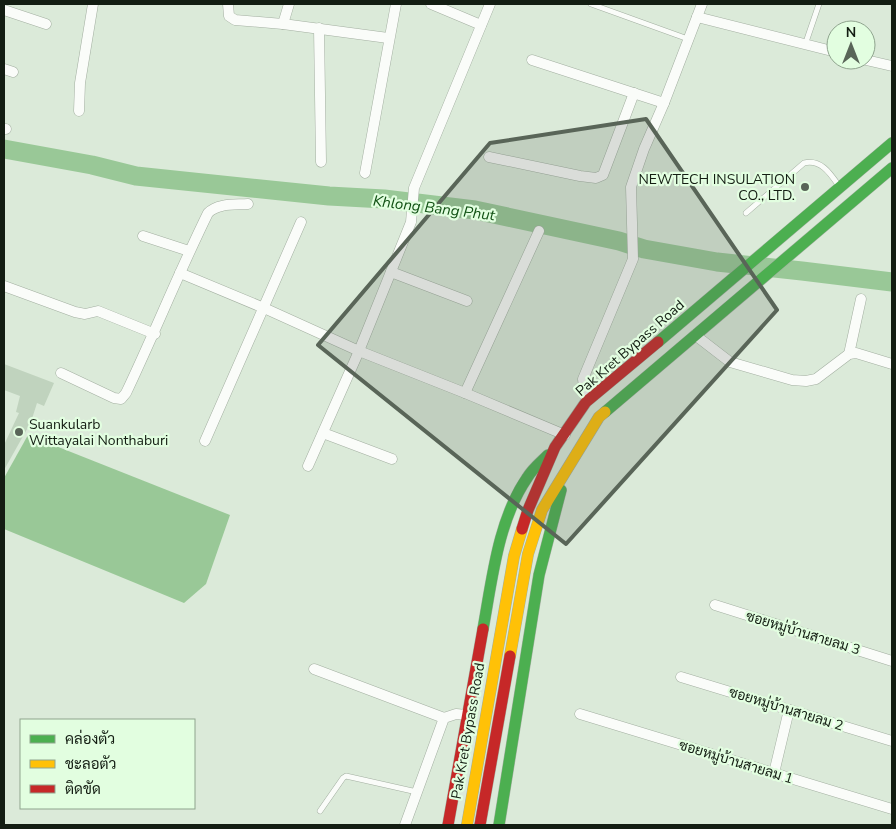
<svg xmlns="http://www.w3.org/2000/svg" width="896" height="829" font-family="'Nunito Sans',Sarabun,sans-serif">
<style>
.water{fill:#99c897}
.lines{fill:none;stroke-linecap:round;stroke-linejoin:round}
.river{stroke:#99c897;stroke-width:19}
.building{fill:#c0d3be}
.lane-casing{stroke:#a3afa1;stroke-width:6}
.street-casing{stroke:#a3afa1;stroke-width:11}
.fast-casing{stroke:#a3afa1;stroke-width:12}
.slow-casing{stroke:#a3afa1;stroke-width:12}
.jam-casing{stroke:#a3afa1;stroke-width:12}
.lane{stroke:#fafcf9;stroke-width:5}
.street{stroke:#fafcf9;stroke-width:10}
.fast{stroke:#4caf50;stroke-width:11}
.slow{stroke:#ffc107;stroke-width:11}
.jam{stroke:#c62828;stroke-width:11}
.marked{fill:#596558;fill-opacity:0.2;stroke:#596558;stroke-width:4;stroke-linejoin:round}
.poi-dot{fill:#596558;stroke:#e2fee0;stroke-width:2}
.labels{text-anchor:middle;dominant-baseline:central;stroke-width:4.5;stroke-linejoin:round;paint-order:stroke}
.poi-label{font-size:14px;fill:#131d12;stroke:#e2fee0;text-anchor:end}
.street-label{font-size:14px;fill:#131d12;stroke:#e2fee0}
.water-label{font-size:15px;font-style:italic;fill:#115114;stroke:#e2fee0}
</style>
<rect width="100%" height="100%" fill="#dbead9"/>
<path class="water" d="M28,435L230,515L206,584L184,603L4,529V478Z"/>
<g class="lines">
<path class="river" d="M4,149L92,165L136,176L329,196L384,199L475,210L619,241L644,249L717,262L802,271L892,282"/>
</g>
<path class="building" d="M4,364L54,383L44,406L37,403L31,422L4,470V445L19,413L16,412L20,396L4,390Z"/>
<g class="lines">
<defs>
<g id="lane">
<path d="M591,4L688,39"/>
<path d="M805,45L819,4"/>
<path d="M746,213L804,163C821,159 830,173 839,186"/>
<path d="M320,811L343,778L346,776L417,792"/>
</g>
<g id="street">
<path d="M228,4L229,16L235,20L283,24L388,38"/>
<path d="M431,4L481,25"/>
<path d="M4,10L46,24"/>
<path d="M697,17L836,52"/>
<path d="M283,24L289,4"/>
<path d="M319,28L321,162"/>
<path d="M532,60L664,103"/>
<path d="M866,60L892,66"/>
<path d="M4,69L13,72"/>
<path d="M79,111L80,83L93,4"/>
<path d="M4,129H6"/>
<path d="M489,157L580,176L596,178L603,175L634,93"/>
<path d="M365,173L396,4"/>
<path d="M143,236L189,251"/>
<path d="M391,272L467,301"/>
<path d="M180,273L264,308L359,351L465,393L565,435"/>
<path d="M4,286L75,312L85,314L98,311L155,334"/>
<path d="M695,335L730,362L792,380L806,381L816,379L849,354L856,353L892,364"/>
<path d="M849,354L861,299"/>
<path d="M61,373L114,398L121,399L126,393C154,334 179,272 208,213C218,203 234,205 248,204"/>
<path d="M465,393L539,231"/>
<path d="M586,402L583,379L633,259L631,187L644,149L664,103L702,4"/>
<path d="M323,433L392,459"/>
<path d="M205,441L301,222"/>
<path d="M308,466L359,351L411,222L414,188L490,4"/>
<path d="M715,605L892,661"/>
<path d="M314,669L444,718"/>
<path d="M681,677L892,741"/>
<path d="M580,714L892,809"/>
<path d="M774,773L789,710"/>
<path d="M405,825L444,718L456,714L467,715"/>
</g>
<g id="fast">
<path d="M658,342L892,143"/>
<path d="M605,412L892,168"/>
<path d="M483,629C492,580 498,520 527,478C532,469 541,462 548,455"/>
<path d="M499,825L539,575L561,490"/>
</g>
<g id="slow">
<path d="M510,656L528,554L542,510L599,417L605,412"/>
<path d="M467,825L514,556L522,529"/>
</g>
<g id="jam">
<path d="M522,529L528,510L555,447L586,402L658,342"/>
<path d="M448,825L483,629"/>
<path d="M480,825L510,656"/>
</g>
</defs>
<use href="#lane" class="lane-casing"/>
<use href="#street" class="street-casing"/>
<use href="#fast" class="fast-casing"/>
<use href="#slow" class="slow-casing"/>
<use href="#jam" class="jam-casing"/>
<use href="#lane" class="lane"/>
<use href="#street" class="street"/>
<use href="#fast" class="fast"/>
<use href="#slow" class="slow"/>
<use href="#jam" class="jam"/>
</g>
<path class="marked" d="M646,119L777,310L566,544L318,345L490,143Z"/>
<g class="poi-dot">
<circle cx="805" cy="187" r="5"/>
<circle cx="19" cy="432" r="5"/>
</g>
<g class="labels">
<g class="poi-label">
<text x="795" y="179">NEWTECH INSULATION<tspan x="795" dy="16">CO., LTD.</tspan></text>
<text x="29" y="424" text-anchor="start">Suankularb<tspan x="29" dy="16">Wittayalai Nonthaburi</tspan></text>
</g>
<g class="street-label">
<text transform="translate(630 348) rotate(-41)">Pak Kret Bypass Road</text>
<text transform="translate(803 633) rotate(17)">ซอยหมู่บ้านสายลม 3</text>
<text transform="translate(786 709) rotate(17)">ซอยหมู่บ้านสายลม 2</text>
<text transform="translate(468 731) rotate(-80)">Pak Kret Bypass Road</text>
<text transform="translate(736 762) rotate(17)">ซอยหมู่บ้านสายลม 1</text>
</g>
<g class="water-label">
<text transform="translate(434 208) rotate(7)">Khlong Bang Phut</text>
</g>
</g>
<rect width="896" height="829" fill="none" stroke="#131d12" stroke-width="10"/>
<rect x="20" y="719" width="175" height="90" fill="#e2fee0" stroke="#8fa48e"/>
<rect x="30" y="735" width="25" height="8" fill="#4caf50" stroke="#8fa48e"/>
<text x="65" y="744" font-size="15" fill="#131d12">คล่องตัว</text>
<rect x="30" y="760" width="25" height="8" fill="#ffc107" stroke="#8fa48e"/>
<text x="65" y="769" font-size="15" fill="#131d12">ชะลอตัว</text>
<rect x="30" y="785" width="25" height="8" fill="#c62828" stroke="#8fa48e"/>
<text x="65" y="794" font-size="15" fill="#131d12">ติดขัด</text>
<g transform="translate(851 45)"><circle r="24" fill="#e2fee0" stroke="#8fa48e"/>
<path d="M0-4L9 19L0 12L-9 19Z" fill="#596558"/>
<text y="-8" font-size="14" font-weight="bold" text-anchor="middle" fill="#131d12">N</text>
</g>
</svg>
